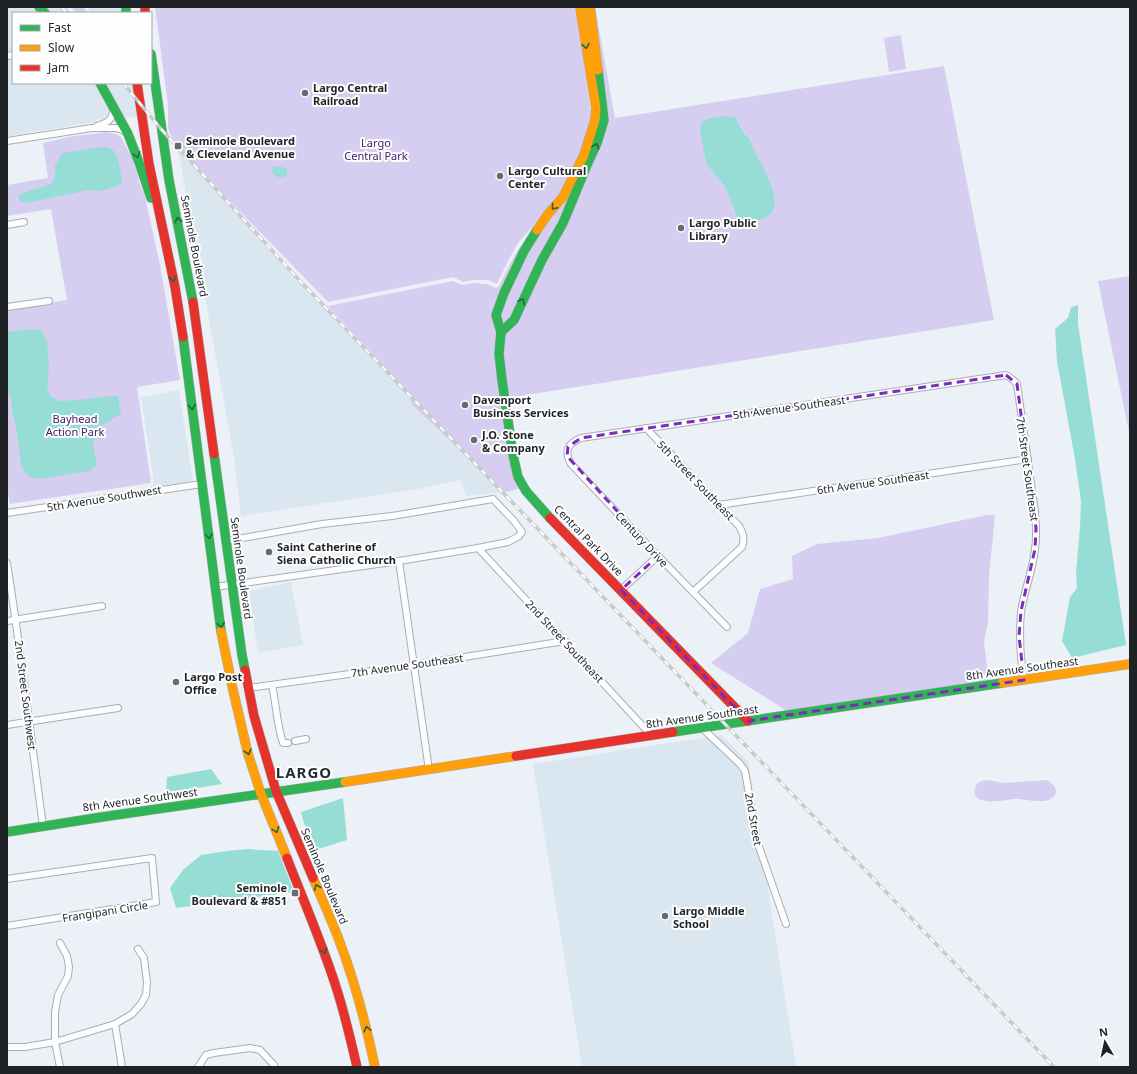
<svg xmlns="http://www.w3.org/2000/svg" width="1137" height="1074" font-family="'Noto Sans',sans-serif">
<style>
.built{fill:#dae7f1}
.green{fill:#d5cef0;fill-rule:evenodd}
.water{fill:#96ddd6}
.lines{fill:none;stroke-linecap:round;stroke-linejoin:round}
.street-casing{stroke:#aaaeb2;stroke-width:8}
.fast-casing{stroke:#aaaeb2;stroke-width:10}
.slow-casing{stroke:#aaaeb2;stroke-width:10}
.jam-casing{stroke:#aaaeb2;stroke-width:10}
.street{stroke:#fcfdfe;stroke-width:6}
.fast{stroke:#30b455;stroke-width:9}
.slow{stroke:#ff9f0a;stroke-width:9}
.jam{stroke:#e5322d;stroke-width:9}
.rail-casing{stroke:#c8cacc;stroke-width:3.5}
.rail{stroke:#fefefe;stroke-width:2;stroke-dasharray:6;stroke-linecap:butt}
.oneway{stroke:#27643b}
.marked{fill:none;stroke:#7b2cbf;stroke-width:3;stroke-dasharray:8 5;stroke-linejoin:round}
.poi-dot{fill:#666b6f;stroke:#fefefe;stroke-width:1.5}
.labels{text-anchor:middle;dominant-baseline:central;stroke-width:4;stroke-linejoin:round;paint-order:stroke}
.poi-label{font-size:11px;font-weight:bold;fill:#1f2326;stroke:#fefefe;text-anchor:start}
.park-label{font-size:11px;fill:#41216c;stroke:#fefefe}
.street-label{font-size:11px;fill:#1f2326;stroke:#fefefe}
.district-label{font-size:15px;font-weight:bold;letter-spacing:1px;fill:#252d34;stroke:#fefefe}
</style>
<rect width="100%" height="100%" fill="#ebf1f6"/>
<g class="built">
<path d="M7,7H35L40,13H13V51L7,52Z"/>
<path d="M44,7H66L72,13H50Z"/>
<path d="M87,7H122L123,13H92Z"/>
<path d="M13,59V83H96L109,108L110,112L108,116L96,122L7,136V60Z"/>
<path d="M104,83H132L137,116L123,118Z"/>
<path d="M178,149L218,193L326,305L328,306L410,394L412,405L505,492L466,496L460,480L418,489L241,516L234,457Z"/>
<path d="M179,390L193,481L134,489L151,487L154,483L141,397Z"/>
<path d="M291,582L303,645L258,653L249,591Z"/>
<path d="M721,735L748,761L796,1067H582L533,764Z"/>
</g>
<g class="green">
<path d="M71,7H83L88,13H77Z"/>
<path d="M155,7H576L591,112V121L589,131L570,177L555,201L518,243L508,261L497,284L488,280H473L463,282L453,277L328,302L220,191L174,141L170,134L168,127V105Z"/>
<path d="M593,7H595L615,118L944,66L994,320L508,398L503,354L505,334L603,138ZM735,117L743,131L750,139L754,150L768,179L773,191L774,202L766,217L750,222H742L733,209L731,199L727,190L721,181L709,168L700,132L702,122C713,117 724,118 735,117Z"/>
<path d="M901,35L906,69L889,72L884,38Z"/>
<path d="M600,120L596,135L560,221L518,301L511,318L502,325L500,316L508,295L527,253L551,217L598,121Z"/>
<path d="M107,132L116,134L121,137L130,154L137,172L139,182L145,197L160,265L180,380L137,387L151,483L10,504L7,486V310L67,300L51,209L7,216V185L48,178L43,143L69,137Z"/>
<path d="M530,235L501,291L496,332L497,334L501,399L500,400L520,488L511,491L505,492L412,405L410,394L328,306L453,281L462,285L473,283L487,284L496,288L499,286C508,267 516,250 530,235Z"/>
<path d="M1130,276V437L1098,281Z"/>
<path d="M987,515H995L989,576L988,622L984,642L989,681L787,711L711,663L748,633L760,589L793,579L792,556L817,544L878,538Z"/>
<path d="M987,780L1004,783L1047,780C1051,783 1056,786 1056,792C1053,807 1027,799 1016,799C1007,799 970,809 975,788C977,782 981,781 987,780Z"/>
</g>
<g class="water">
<path d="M722,116L735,117C738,122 740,127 743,131C744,134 747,135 749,138C752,142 753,148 755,152C762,166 785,202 769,215C763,221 750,222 742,222C733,213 732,202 727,191C723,182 716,176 710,169C704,161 703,142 700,132V126L702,122L708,119Z"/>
<path d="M94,148C98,148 106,146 110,148C119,152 121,174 122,183L118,186L101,191L89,190L41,200L25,203L19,200V195C30,189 43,189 53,182L55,177V165L63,153Z"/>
<path d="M274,166C280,167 283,166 288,170L286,176C281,178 275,178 272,172L273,168Z"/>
<path d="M1078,305V324L1126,645L1072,658L1062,641L1070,597L1077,588L1076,573L1080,528L1081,501L1075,459L1057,361L1055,329L1068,318L1071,307Z"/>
<path d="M30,329L42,331L47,341L49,365L47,389L50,396L59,401L80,400L109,396H118L121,415L114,417L109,422L94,428L95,436L93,444L97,465L90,471L44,478H33L25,473L21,464L16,426L12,410L11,397L7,390V332Z"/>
<path d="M211,769L222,784L166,793L167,777Z"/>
<path d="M343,798L347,840L315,850L303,820L301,812Z"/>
<path d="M248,849L278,851L294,892L176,908L170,888L183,870L201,855L227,851Z"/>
</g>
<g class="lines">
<defs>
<g id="street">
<path d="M7,56L13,55"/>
<path d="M97,126C106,123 114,120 113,109"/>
<path d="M7,141L92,128H116L120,129L126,132"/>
<path d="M7,225L24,222"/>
<path d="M7,307L49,301"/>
<path d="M646,428L739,526C743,533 745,538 742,547L693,592"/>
<path d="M719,505L1028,459"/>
<path d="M7,513L202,484"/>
<path d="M478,548L651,735"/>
<path d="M399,561L429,770"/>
<path d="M7,563C21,651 31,739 43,826"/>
<path d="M215,587L399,561L478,548L508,542L519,536L522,532L514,521L493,499L392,516L322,524L226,541"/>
<path d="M621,590L658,556"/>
<path d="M7,621L102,606"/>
<path d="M727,627L658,556L571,464C564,451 567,444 581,438L1006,375L1012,379L1017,384L1035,512C1036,524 1037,537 1035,549C1033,570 1024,591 1021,612C1019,635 1020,657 1024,680"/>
<path d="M272,685C276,703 277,726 283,743H288"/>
<path d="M248,688L414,665L565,641"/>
<path d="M7,725L118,708"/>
<path d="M702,728L740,764L745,771L757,841L786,924"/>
<path d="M295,741L306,739"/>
<path d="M7,879L152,858L156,902L7,926"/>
<path d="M115,1024L122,1067"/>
<path d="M7,1047H25L55,1042L115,1024L132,1014L141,1004L146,995L147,982L144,958L138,949"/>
<path d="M60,1067L55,1042V1012L58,995L68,976L69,967L67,956L60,943"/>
<path d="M198,1067L206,1055L214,1053L250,1048L260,1050L274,1065V1067"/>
</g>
<g id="fast">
<path d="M39,7L45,13"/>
<path d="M126,7V13"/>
<path d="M151,54L169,180L193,302"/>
<path d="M100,83L128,134L140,165L151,198"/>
<path d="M537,230L524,251L504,293L496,315L501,332L499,354L502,380L513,455L518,477L526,491L550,518"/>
<path d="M501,332L514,320L542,260L563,223L587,165L597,143L604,120L598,70"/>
<path d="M183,337L221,631"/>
<path d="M214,454L242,655L245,670"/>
<path d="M673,732L1002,683"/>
<path d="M7,832L102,817L345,782"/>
</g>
<g id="slow">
<path d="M590,7L598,70"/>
<path d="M537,230L548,214L563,197L584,155L595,120L596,108L580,7"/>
<path d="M221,631L233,690L248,754L261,794L287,858"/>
<path d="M1002,683L1130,664"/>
<path d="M345,782L516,756"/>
<path d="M313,878C322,899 331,919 339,940C355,982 366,1024 375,1067"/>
</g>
<g id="jam">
<path d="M145,7V13"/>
<path d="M137,83L149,164L175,287L183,337"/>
<path d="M193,302L214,454"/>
<path d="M550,518L748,721"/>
<path d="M245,670L254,716L276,791L313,878"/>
<path d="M516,756L673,732"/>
<path d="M287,858C304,902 323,945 337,990C345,1015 351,1041 357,1067"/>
</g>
</defs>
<use href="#street" class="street-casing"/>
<use href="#fast" class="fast-casing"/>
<use href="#slow" class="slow-casing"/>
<use href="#jam" class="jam-casing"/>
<use href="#street" class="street"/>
<use href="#fast" class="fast"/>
<use href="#slow" class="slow"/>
<use href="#jam" class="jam"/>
<defs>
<g id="rail">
<path d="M62,7L67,13"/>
<path d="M123,83L161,129L301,282L1054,1067"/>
</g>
</defs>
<use href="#rail" class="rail-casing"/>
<use href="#rail" class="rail"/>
</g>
<defs><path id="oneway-chevron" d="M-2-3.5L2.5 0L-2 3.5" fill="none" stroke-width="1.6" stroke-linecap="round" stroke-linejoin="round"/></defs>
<g class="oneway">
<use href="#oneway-chevron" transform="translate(586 46) rotate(81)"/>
<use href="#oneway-chevron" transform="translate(596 146) rotate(-70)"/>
<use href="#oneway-chevron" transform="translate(137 155) rotate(69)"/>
<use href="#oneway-chevron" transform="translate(554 207) rotate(130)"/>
<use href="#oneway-chevron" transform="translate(178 220) rotate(-101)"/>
<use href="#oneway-chevron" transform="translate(173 279) rotate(79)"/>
<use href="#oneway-chevron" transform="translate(522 301) rotate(-64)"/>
<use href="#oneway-chevron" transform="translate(192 407) rotate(83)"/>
<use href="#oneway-chevron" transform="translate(209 536) rotate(82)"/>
<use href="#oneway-chevron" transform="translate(221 625) rotate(82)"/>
<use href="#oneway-chevron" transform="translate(248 752) rotate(74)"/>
<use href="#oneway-chevron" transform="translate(276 830) rotate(69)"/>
<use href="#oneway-chevron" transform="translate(317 887) rotate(-113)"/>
<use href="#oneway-chevron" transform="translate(324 951) rotate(70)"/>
<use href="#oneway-chevron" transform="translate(367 1029) rotate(-104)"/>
</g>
<path class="marked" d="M1006,375L1017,384L1036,528L1035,549L1021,611L1019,636L1024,680L748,721L621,590L658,556L567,456L568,447L581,438Z"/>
<g class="poi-dot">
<circle cx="305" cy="93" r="4"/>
<rect x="174" y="142" width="8" height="8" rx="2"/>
<circle cx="500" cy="176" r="4"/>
<circle cx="681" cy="228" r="4"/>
<circle cx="465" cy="405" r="4"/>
<circle cx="474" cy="440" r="4"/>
<circle cx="269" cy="552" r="4"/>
<circle cx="176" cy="682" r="4"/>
<rect x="291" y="889" width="8" height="8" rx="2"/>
<circle cx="665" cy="916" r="4"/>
</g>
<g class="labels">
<g class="poi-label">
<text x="313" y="87">Largo Central<tspan x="313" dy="13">Railroad</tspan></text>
<text x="186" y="140">Seminole Boulevard<tspan x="186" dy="13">&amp; Cleveland Avenue</tspan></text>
<text x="508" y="170">Largo Cultural<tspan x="508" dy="13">Center</tspan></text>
<text x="689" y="222">Largo Public<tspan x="689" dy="13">Library</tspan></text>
<text x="473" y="399">Davenport<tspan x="473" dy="13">Business Services</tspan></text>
<text x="482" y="434">J.O. Stone<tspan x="482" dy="13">&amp; Company</tspan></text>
<text x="277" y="546">Saint Catherine of<tspan x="277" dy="13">Siena Catholic Church</tspan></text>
<text x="184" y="676">Largo Post<tspan x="184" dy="13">Office</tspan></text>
<text x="287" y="887" text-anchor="end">Seminole<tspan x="287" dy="13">Boulevard &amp; #851</tspan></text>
<text x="673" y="910">Largo Middle<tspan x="673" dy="13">School</tspan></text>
</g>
<g class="park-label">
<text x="376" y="142">Largo<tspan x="376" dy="13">Central Park</tspan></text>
<text x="75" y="418">Bayhead<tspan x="75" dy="13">Action Park</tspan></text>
</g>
<g class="street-label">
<text transform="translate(195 246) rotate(79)">Seminole Boulevard</text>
<text transform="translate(789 407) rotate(-8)">5th Avenue Southeast</text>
<text transform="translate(1028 469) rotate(82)">7th Street Southeast</text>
<text transform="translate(696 480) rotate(46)">5th Street Southeast</text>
<text transform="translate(873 482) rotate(-8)">6th Avenue Southeast</text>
<text transform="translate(104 498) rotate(-9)">5th Avenue Southwest</text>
<text transform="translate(642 539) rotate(47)">Century Drive</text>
<text transform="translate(589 540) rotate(46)">Central Park Drive</text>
<text transform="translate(242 568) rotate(82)">Seminole Boulevard</text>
<text transform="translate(565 641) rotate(47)">2nd Street Southeast</text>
<text transform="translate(407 665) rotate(-8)">7th Avenue Southeast</text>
<text transform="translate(1022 668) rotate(-8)">8th Avenue Southeast</text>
<text transform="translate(26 695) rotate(83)">2nd Street Southwest</text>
<text transform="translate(702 716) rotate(-8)">8th Avenue Southeast</text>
<text transform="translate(140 799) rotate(-8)">8th Avenue Southwest</text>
<text transform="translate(754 819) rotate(80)">2nd Street</text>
<text transform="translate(325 876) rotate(67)">Seminole Boulevard</text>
<text transform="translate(105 911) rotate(-9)">Frangipani Circle</text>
</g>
<g class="district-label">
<text x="304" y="772">LARGO</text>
</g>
</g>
<rect width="1137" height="1074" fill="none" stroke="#1f2326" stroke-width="16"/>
<rect x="12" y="12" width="140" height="72" fill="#fefefe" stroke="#a5a6a8"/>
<rect x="20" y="25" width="20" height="6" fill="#30b455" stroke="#a5a6a8"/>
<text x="48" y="32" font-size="12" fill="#1f2326">Fast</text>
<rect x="20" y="45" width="20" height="6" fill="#ff9f0a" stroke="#a5a6a8"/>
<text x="48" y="52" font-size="12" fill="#1f2326">Slow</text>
<rect x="20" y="65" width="20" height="6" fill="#e5322d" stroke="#a5a6a8"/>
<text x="48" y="72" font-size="12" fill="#1f2326">Jam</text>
<g transform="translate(1105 1042) rotate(351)" stroke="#fefefe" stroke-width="3" paint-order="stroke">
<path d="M0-3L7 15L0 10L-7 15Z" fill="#1f2326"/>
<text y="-6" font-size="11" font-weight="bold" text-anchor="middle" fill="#1f2326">N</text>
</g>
</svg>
